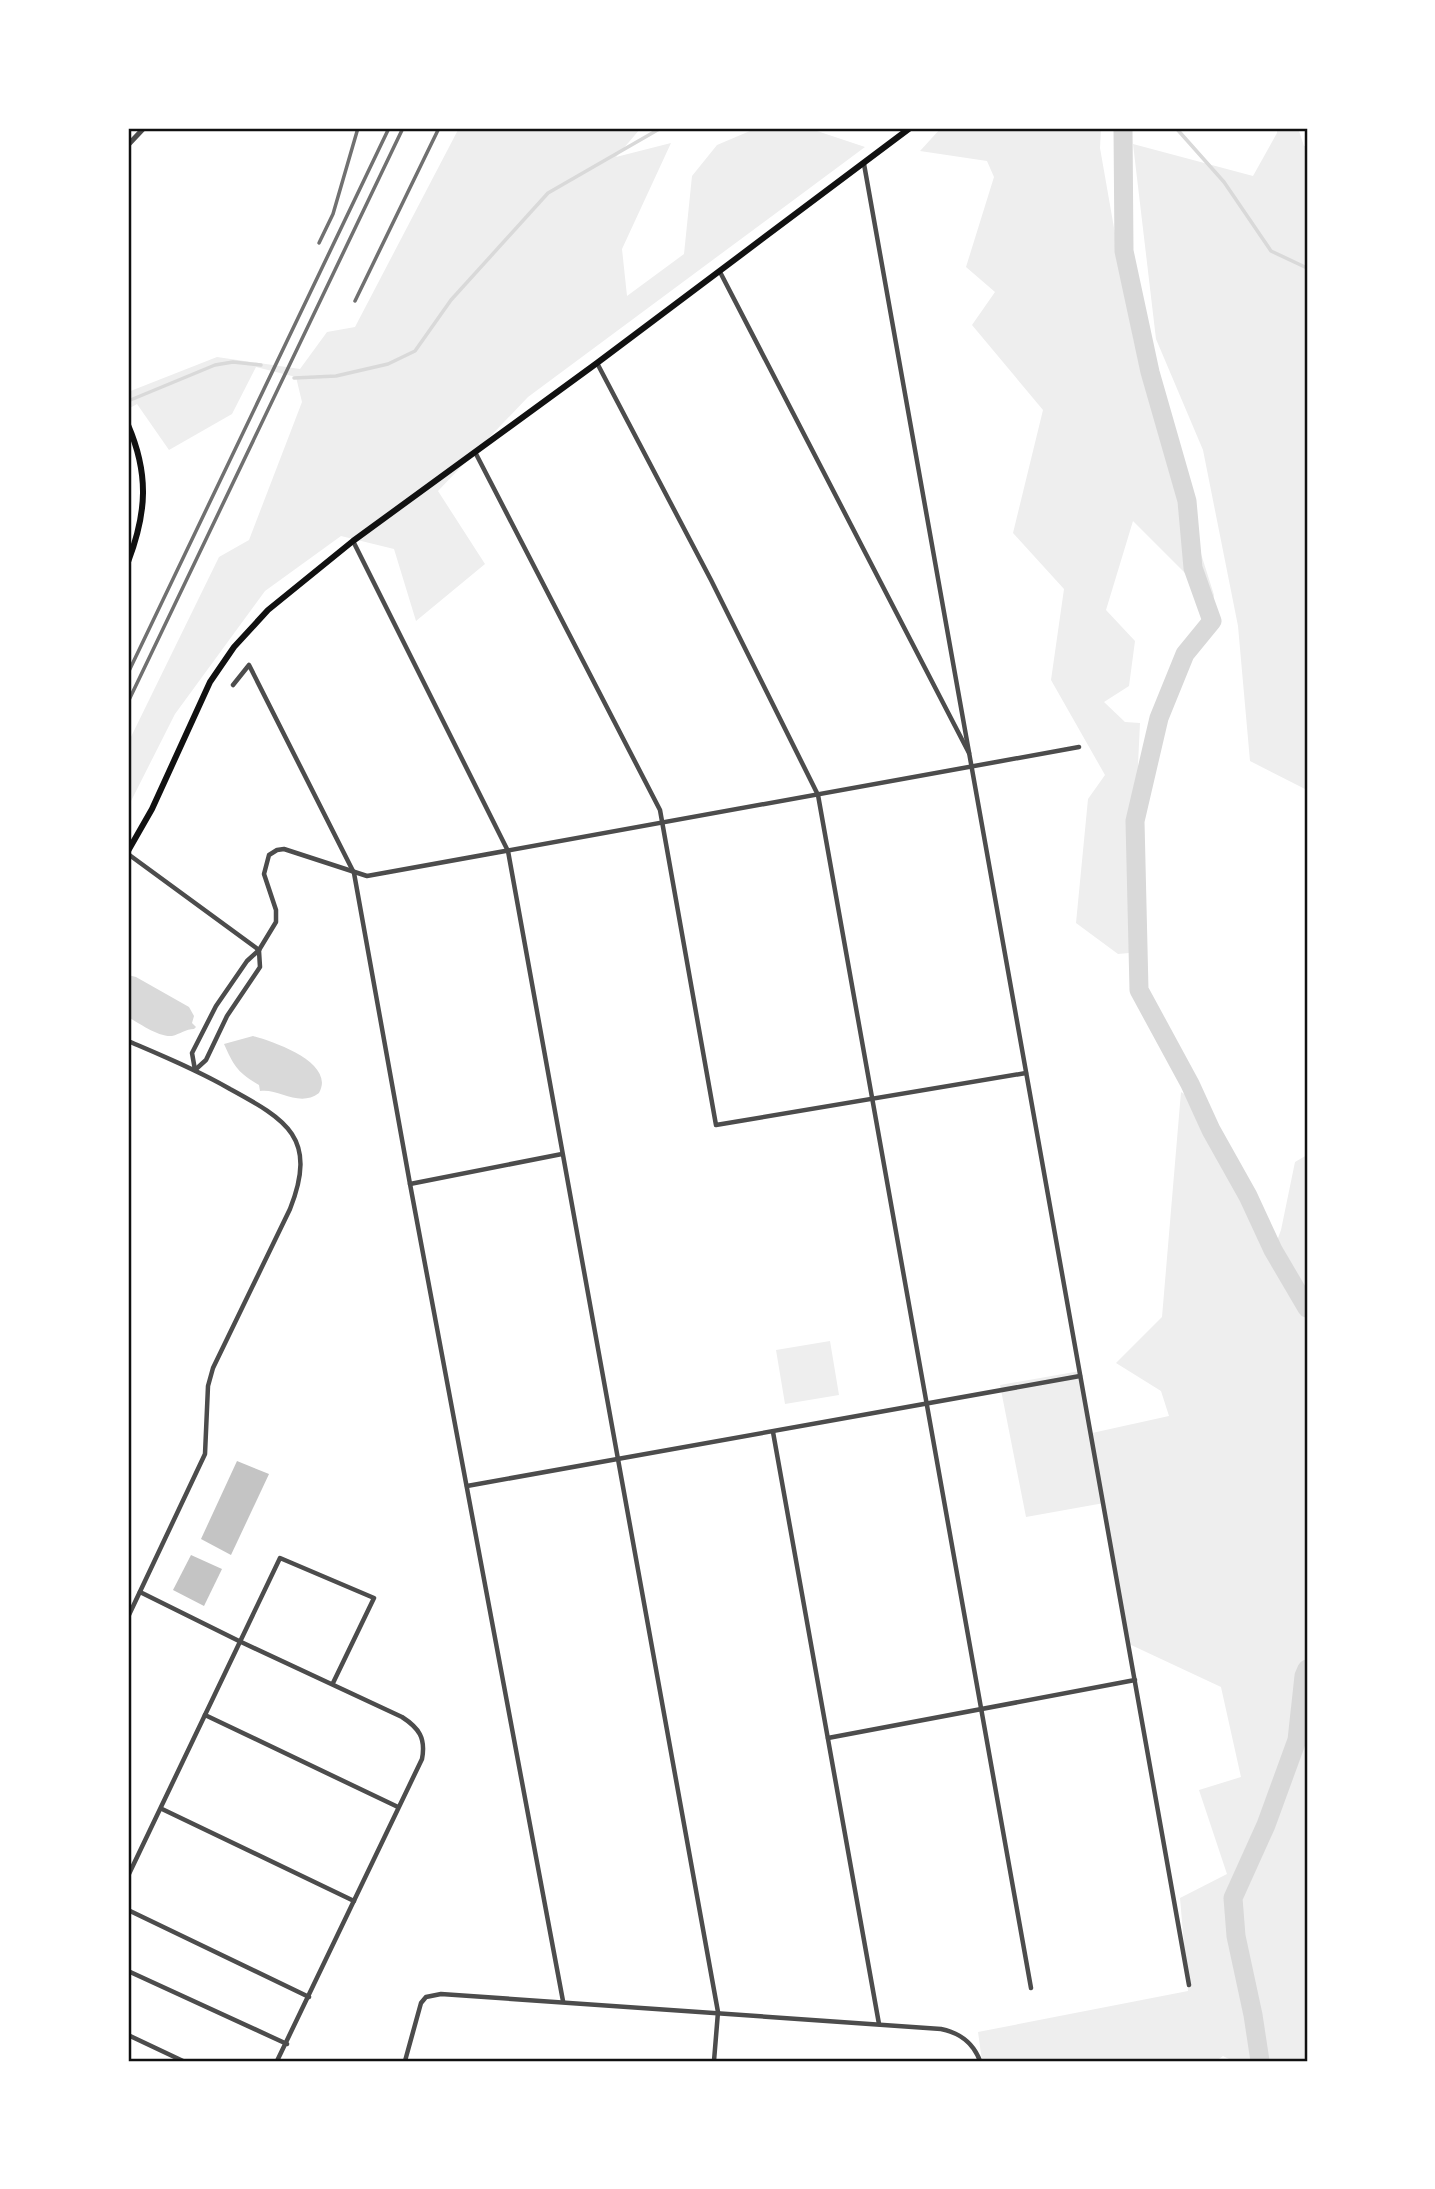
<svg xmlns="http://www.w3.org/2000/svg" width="1435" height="2189" font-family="Poppins,sans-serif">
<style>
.green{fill:#eee}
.water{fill:#d9d9d9}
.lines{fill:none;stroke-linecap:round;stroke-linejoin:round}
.stream{stroke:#d9d9d9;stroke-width:3.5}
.river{stroke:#d9d9d9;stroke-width:19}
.building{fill:#c4c4c4}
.minor{stroke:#4c4c4c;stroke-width:4.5}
.tertiary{stroke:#4c4c4c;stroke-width:5}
.secondary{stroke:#111;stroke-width:6}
.rail{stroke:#707070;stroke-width:3.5}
.neatline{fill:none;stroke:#111;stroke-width:2.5}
</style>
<rect width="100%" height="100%" fill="#fff"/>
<g class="green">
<path d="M459,128H641L616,157L671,143L622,249L627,296L684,254L692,176L717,145L757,128H808L865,147L528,397L438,491L485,564L416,621L394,549L341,536L265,591L175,714L128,807V743L219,557L249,540L302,402L296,377L256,367L232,414L169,450L137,404L128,409V392L217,357L300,369L327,332L355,327Z"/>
<path d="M941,128H1101L1100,148L1134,342L1214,595L1213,601L1133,521L1106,610L1135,641L1129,686L1104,702L1125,722L1140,723L1129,953L1118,954L1076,923L1088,799L1105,775L1051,680L1064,589L1013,533L1043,410L972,325L995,292L966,267L994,177L987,161L920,151Z"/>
<path d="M1277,128H1298L1304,146H1307V790L1250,761L1238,626L1203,450L1156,339L1133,144L1253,176L1277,133Z"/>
<path d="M1181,1092L1206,1107L1229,1146L1236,1191L1272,1254L1281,1230L1295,1162L1307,1155V2061H1233L1223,2056L1216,2061H982L978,2032L1188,1991L1180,1898L1227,1874L1199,1790L1241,1777L1221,1687L1129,1644L1104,1503L1026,1517L1000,1385L1080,1371L1092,1433L1169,1416L1161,1391L1116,1363L1162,1317Z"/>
<path d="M830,1341L839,1395L785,1404L776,1350Z"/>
</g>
<g class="water">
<path d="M128,975L136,977L189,1007L194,1016L192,1023L196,1027L194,1029C186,1029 180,1034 172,1036C158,1037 139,1023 128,1017Z"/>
<path d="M253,1036C275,1042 336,1063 319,1093C299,1108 279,1088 260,1091L259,1085C237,1072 234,1066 224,1044Z"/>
</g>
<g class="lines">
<g class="stream">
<path d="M1176,128L1224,182L1271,251L1307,268"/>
<path d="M294,378L336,376L388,364L415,351L451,300L548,193L661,128"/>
<path d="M128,401L215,365L233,362L261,365"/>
</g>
<g class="river">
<path d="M1123,128L1124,251L1150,372L1187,501L1193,568L1212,621L1185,654L1159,718L1135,821L1139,990L1190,1084L1211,1130L1248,1196L1273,1250L1307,1308"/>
<path d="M1260,2061L1253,2015L1236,1936L1233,1898L1266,1825L1297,1740L1304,1676L1307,1669"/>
</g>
</g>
<g class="building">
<path d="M237,1461L269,1474L231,1555L201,1539Z"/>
<path d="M191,1555L222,1569L204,1606L173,1590Z"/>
</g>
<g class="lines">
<g class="minor">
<path d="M864,164L1189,1985"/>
<path d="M720,272L969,753"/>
<path d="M597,363L711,580L818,795L1031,1988"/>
<path d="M475,452L660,810L716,1125L1026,1073"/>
<path d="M353,541L508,851L718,2012L714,2061"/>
<path d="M233,685L249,665L354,873L410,1184L563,2001"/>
<path d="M128,854L259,950"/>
<path d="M128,1041C163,1056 197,1070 230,1089C287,1120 318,1138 290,1209L213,1368L208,1386L205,1454L128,1617"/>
<path d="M195,1070L192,1053L216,1006L247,961L259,950L276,922V910L264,874L269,855L277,850L284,849L367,876L1079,747"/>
<path d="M195,1070L206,1060L227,1016L260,967L259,951"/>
<path d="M410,1184L562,1154"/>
<path d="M773,1432L879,2024"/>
<path d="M467,1486L1080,1376"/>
<path d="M140,1592L239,1641L402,1717C419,1728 426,1738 422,1759L277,2061"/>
<path d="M205,1715L398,1807"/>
<path d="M828,1738L1135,1680"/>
<path d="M162,1809L354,1901"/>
<path d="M128,1876L280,1558L374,1598L333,1683"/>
<path d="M128,1910L309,1997"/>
<path d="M128,1971L287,2044"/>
<path d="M128,2035L183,2061"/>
<path d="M405,2061L421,2003L426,1997L441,1994L941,2029C960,2033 973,2042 980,2061"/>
</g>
<path class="tertiary" d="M128,145L144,128"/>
<g class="secondary">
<path d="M128,425C149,474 147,512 128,562"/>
<path d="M128,851L152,809L210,682L234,647L268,610L353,541L597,363L910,128"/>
</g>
<g class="rail">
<path d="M319,243L333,214L358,128"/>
<path d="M355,301L439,128"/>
<path d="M128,673L389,128"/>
<path d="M128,702L403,128"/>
</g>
</g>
<rect width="1435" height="2189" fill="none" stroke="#ffffff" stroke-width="259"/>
<rect x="130" y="130" width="1176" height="1930" class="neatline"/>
</svg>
